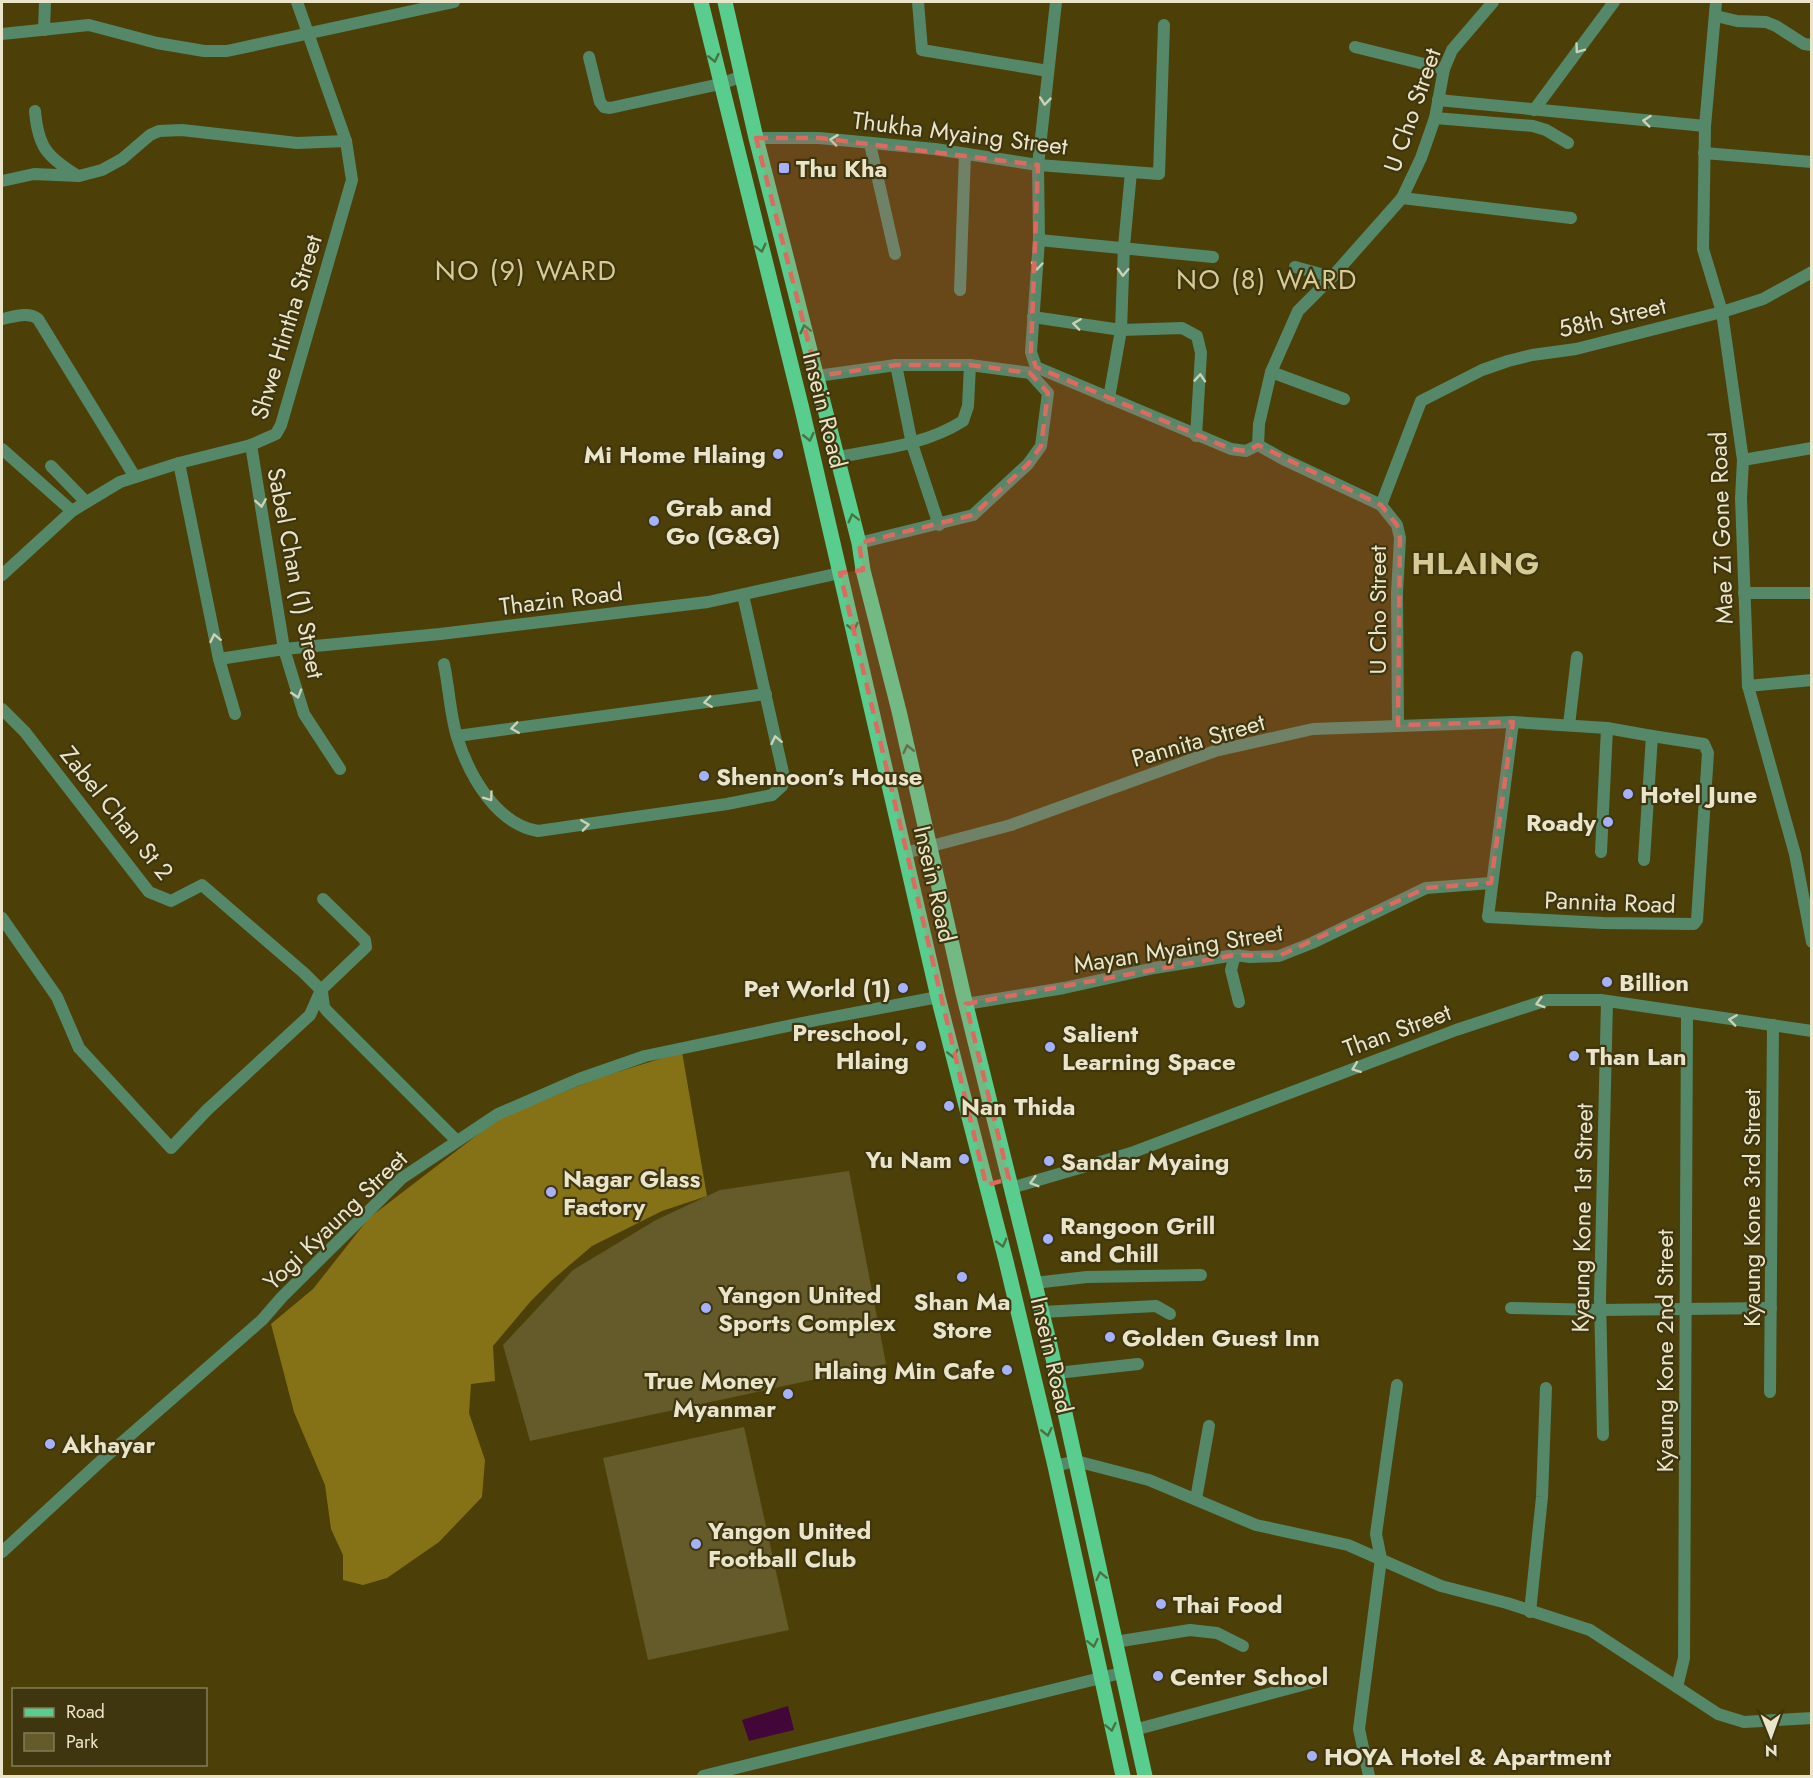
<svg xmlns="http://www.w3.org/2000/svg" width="1813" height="1778" font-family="Jost,sans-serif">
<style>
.green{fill:#655a2a}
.forest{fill:#857216}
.water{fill:#430639}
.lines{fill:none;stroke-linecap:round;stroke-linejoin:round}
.minor{stroke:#548868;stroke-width:12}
.primary{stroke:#58cd8d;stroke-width:15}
.oneway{stroke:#ccd2b6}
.oneway2{stroke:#497241}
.marked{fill:#dd6a61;fill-opacity:0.2;stroke:#dd6a61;stroke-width:4.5;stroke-dasharray:12 8;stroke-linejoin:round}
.poi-dot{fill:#a5b1fc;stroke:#3f360f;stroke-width:2}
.labels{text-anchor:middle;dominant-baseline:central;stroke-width:4.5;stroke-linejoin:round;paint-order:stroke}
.street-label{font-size:24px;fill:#eae4ca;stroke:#3f360f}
.poi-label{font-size:24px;font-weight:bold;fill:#eae4ca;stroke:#3f360f;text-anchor:start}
.quarter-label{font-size:27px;letter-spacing:1.5px;fill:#d7cb95;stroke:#3f360f}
.district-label{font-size:30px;font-weight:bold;letter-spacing:1.5px;fill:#d7cb95;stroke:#3f360f}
</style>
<rect width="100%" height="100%" fill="#4c4008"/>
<g class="green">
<path d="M849,1171L886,1364L530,1441L503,1345L573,1270L656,1220L720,1190Z"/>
<path d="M744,1427L789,1630L648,1660L603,1458Z"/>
</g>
<path class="forest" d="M682,1052L707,1196L662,1211L592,1246L551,1281L530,1302L493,1346L495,1381L471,1384L469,1413L485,1460L482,1497L439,1542L387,1578L363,1585L343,1580V1555L331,1529L325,1485L294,1412L271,1324L313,1289L369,1218L498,1119L595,1079Z"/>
<path class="water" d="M788,1706L794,1730L749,1741L742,1720Z"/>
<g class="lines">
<g class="minor">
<path d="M918,2L922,50L1048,71"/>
<path d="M1056,2L1038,165L1039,240L1031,352L1036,367L1231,449L1246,451L1258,445"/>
<path d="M1716,2L1705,126L1703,249L1722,312L1743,460L1741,498L1748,686L1795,854L1812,942"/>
<path d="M1716,16L1737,21L1766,22L1776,26L1804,44L1812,45"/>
<path d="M44,30L45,2"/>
<path d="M2,34L89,25L157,43L204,51H227L454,2"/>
<path d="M1355,47L1444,69"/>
<path d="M589,57L600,102L604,107L610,108L720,84L743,76"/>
<path d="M1438,100L1705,126"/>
<path d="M1534,110L1614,2"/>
<path d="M35,111C38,147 47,157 78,176"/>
<path d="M1435,118L1533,126L1546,130L1568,143"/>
<path d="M756,138H819L935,149L1038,165L1159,174L1164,25"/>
<path d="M870,144L895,254"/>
<path d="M1704,153L1812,162"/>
<path d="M2,181L34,174L79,176L102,170L122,159L150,135L159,131L182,130L297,143L346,141"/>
<path d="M1402,198L1571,218"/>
<path d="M1039,240L1213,257"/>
<path d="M1295,267L1332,277"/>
<path d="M960,290L965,154"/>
<path d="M1033,317L1121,330L1182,328L1197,336L1201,353L1196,436"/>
<path d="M2,319C13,317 28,311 38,319L135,477"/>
<path d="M896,365L912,444L939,525"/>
<path d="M1271,372L1344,399"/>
<path d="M817,376L896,365H970L1030,373L1048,393L1041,446L1028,464L973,515L859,543"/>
<path d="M1109,398L1121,330L1124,246L1131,172"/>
<path d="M251,445L284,649L304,714L340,769"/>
<path d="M1258,445L1259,424L1271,372L1298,311L1332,277L1402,198L1421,158L1435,118L1444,69L1452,50L1493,2"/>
<path d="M1258,445L1283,459L1381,505L1397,525L1400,538L1397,593L1398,725"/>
<path d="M2,449L72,511"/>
<path d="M838,457C881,449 925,445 963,421L968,406L970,365"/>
<path d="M1743,460L1812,448"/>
<path d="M179,463L219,659L235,714"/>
<path d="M51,466L86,502"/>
<path d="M1381,505L1421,401L1482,370L1508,361L1532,355L1576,349L1722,312L1763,299L1812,272"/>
<path d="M2,575L72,511L120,482L179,463L251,445L276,434L281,425L352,180L346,141L297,2"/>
<path d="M1744,593H1812"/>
<path d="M219,659L284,649L440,634L708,602L840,573"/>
<path d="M444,664C449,687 450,714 457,737C469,775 496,824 538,831L727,804L772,795L782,786L784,777L743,595"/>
<path d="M1748,686L1812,680"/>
<path d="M2,709L25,732L149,892L171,901L202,885L304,973L321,990"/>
<path d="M1513,722L1488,917L1603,923L1694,924L1697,920L1708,753L1704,744L1652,736L1644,860"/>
<path d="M1569,725L1577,657"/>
<path d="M457,736L766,694"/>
<path d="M1601,852L1607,728"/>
<path d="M905,853L1011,825L1215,751L1313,729L1513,722L1607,728L1652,736"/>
<path d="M2,918L57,997L79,1048L171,1148L207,1110L310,1015L321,990L366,947L365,940L323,899"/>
<path d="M1235,955L1231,970L1239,1002"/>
<path d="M322,992L324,1007L327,1011L457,1141"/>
<path d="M966,1004L1064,988L1154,968L1235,955L1250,957L1279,956L1312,943L1426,888L1491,883"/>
<path d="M1011,1188L1131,1153L1456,1030L1547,1000H1601L1812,1031"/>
<path d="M1034,1283L1087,1277L1201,1275"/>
<path d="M1511,1308L1600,1310L1771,1308"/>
<path d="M1042,1312L1156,1306L1170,1314"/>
<path d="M1057,1373L1138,1364"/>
<path d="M1770,1392L1773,1025"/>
<path d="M1603,1435L1600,1298L1607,1001"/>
<path d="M1055,1466L1076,1461L1149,1480L1256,1525L1348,1545L1441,1586L1507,1603L1590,1630L1718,1714L1744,1722L1812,1718"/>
<path d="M1196,1499L1209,1426"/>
<path d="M2,1552L103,1459L262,1320L282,1297L402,1178L498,1114L579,1079L645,1056L812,1021L938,997"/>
<path d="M1530,1612L1542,1497L1546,1388"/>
<path d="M1115,1642L1190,1630L1217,1633L1243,1646"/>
<path d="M1677,1687L1684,1658L1687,1013"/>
<path d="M1134,1730L1317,1681"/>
<path d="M703,1776L1121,1673"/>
<path d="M1369,1776L1359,1729L1381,1559L1376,1534L1397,1385"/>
</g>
<g class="primary">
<path d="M701,2L802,409L938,997L1006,1261L1055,1466L1123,1776"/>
<path d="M725,2L756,138L859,543L863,570L899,711L963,993L1050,1345L1145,1776"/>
</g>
</g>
<defs><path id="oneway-chevron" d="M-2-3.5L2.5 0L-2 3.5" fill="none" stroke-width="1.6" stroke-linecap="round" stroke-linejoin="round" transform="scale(1.5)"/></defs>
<g class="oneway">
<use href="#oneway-chevron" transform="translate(1579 49) rotate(126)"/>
<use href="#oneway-chevron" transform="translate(1045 101) rotate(96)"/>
<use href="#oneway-chevron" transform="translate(1647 121) rotate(-174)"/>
<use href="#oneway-chevron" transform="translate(834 140) rotate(-173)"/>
<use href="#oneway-chevron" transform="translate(1037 266) rotate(95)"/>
<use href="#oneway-chevron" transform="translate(1123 272) rotate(92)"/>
<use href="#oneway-chevron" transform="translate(1077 324) rotate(-172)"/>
<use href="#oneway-chevron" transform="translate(1200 378) rotate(-86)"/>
<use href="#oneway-chevron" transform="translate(261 503) rotate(81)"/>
<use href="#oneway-chevron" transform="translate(215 638) rotate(-102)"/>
<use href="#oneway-chevron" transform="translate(297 694) rotate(73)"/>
<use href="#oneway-chevron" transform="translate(708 702) rotate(172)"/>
<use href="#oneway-chevron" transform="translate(515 728) rotate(172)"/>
<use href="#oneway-chevron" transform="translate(776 740) rotate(-102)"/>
<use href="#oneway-chevron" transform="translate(489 797) rotate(54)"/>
<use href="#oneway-chevron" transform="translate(585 825) rotate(-8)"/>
<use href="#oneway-chevron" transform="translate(1540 1003) rotate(164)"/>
<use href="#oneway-chevron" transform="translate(1733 1020) rotate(-172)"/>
<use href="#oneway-chevron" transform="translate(1356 1068) rotate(159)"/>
<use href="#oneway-chevron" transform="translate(1034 1182) rotate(164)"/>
</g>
<g class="oneway2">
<use href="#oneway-chevron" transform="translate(714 58) rotate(77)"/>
<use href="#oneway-chevron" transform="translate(761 248) rotate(76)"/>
<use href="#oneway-chevron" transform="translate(805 329) rotate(-104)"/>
<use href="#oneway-chevron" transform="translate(809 437) rotate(77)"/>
<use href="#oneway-chevron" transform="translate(853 518) rotate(-104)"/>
<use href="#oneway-chevron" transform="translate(853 627) rotate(77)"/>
<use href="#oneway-chevron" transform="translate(908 749) rotate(-103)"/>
<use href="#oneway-chevron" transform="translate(953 1054) rotate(76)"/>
<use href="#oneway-chevron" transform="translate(1002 1243) rotate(75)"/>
<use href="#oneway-chevron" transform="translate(1047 1432) rotate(77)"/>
<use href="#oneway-chevron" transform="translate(1101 1576) rotate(-102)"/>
<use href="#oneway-chevron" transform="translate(1093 1643) rotate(78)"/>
<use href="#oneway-chevron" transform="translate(1111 1727) rotate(78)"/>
</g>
<path class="marked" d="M756,138H819L1038,165L1031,352L1036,367L1231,449L1246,451L1258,445L1381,505L1397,525L1400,538L1398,725L1513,722L1491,883L1426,888L1279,956L1235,955L966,1004L1009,1179L986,1185L840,573L863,570L859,543L973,515L1028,464L1041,446L1048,393L1030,373L970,365H896L817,376Z"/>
<g class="poi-dot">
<rect x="778" y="162" width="12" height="12" rx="3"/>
<circle cx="778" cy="454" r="6"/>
<circle cx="654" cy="521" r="6"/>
<circle cx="704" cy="776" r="6"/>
<circle cx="1628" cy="794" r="6"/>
<circle cx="1608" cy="822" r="6"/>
<circle cx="1607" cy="982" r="6"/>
<circle cx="903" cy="988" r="6"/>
<circle cx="921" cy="1046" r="6"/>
<circle cx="1050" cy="1047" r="6"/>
<circle cx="1574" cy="1056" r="6"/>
<circle cx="949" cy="1106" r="6"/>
<circle cx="964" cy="1159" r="6"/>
<circle cx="1049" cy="1161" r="6"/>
<circle cx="551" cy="1192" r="6"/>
<circle cx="1048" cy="1239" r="6"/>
<circle cx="962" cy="1277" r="6"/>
<circle cx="706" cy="1308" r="6"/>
<circle cx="1110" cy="1337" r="6"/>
<circle cx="1007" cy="1370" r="6"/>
<circle cx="788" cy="1394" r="6"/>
<circle cx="50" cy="1444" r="6"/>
<circle cx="696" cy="1544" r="6"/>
<circle cx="1161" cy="1604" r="6"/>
<circle cx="1158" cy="1676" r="6"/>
<circle cx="1312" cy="1756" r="6"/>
</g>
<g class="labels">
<g class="street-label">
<text transform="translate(1412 110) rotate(-71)">U Cho Street</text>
<text transform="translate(960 133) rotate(7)">Thukha Myaing Street</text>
<text transform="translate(1612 317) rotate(-13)">58th Street</text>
<text transform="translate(286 327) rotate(-73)">Shwe Hintha Street</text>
<text transform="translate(825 410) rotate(76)">Insein Road</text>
<text transform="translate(1721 528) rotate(-92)">Mae Zi Gone Road</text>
<text transform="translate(296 573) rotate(79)">Sabel Chan (1) Street</text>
<text transform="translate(561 599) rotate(-7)">Thazin Road</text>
<text transform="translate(1377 610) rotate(-90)">U Cho Street</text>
<text transform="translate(1198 740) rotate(-16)">Pannita Street</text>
<text transform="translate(117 813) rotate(51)">Zabel Chan St 2</text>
<text transform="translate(935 884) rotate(77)">Insein Road</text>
<text transform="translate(1610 902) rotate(2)">Pannita Road</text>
<text transform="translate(1178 948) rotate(-9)">Mayan Myaing Street</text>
<text transform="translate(1397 1030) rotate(-20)">Than Street</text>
<text transform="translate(1751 1208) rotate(-90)">Kyaung Kone 3rd Street</text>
<text transform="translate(1582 1218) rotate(-89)">Kyaung Kone 1st Street</text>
<text transform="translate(335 1220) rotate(-44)">Yogi Kyaung Street</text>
<text transform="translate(1664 1351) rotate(-90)">Kyaung Kone 2nd Street</text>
<text transform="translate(1052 1355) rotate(77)">Insein Road</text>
</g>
<g class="poi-label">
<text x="796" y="168">Thu Kha</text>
<text x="766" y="454" text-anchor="end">Mi Home Hlaing</text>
<text x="666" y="507">Grab and<tspan x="666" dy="28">Go (G&amp;G)</tspan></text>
<text x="716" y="776">Shennoon’s House</text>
<text x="1640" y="794">Hotel June</text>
<text x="1596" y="822" text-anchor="end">Roady</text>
<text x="1619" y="982">Billion</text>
<text x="891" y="988" text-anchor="end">Pet World (1)</text>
<text x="909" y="1032" text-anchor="end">Preschool,<tspan x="909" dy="28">Hlaing</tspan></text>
<text x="1062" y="1033">Salient<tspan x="1062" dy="28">Learning Space</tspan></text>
<text x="1586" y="1056">Than Lan</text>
<text x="961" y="1106">Nan Thida</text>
<text x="952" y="1159" text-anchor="end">Yu Nam</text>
<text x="1061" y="1161">Sandar Myaing</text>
<text x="563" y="1178">Nagar Glass<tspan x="563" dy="28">Factory</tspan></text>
<text x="1060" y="1225">Rangoon Grill<tspan x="1060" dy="28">and Chill</tspan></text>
<text x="718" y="1294">Yangon United<tspan x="718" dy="28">Sports Complex</tspan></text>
<text x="962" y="1301" text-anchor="middle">Shan Ma<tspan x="962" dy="28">Store</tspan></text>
<text x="1122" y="1337">Golden Guest Inn</text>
<text x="995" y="1370" text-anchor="end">Hlaing Min Cafe</text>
<text x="776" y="1380" text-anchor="end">True Money<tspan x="776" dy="28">Myanmar</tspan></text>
<text x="62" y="1444">Akhayar</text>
<text x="708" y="1530">Yangon United<tspan x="708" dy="28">Football Club</tspan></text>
<text x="1173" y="1604">Thai Food</text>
<text x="1170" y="1676">Center School</text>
<text x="1324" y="1756">HOYA Hotel &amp; Apartment</text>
</g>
<g class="quarter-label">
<text x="526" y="270">NO (9) WARD</text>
<text x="1267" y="279">NO (8) WARD</text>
</g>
<g class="district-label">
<text x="1476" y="563">HLAING</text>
</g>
</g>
<rect width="1813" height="1778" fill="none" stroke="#eae4ca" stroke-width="6"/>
<rect x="12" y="1688" width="195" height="78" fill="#3f360f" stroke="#837c5a" stroke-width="1.5"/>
<rect x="24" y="1708" width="30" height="9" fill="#58cd8d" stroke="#837c5a" stroke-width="1.5"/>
<text x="66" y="1718" font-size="18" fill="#eae4ca">Road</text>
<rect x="24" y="1733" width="30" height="18" fill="#655a2a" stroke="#837c5a" stroke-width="1.5"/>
<text x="66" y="1748" font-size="18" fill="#eae4ca">Park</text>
<g transform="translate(1771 1736) rotate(179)" stroke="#3f360f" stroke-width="4.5" paint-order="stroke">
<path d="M0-4.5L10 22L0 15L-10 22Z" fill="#eae4ca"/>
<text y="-9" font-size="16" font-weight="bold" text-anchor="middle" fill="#eae4ca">N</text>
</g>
</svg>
